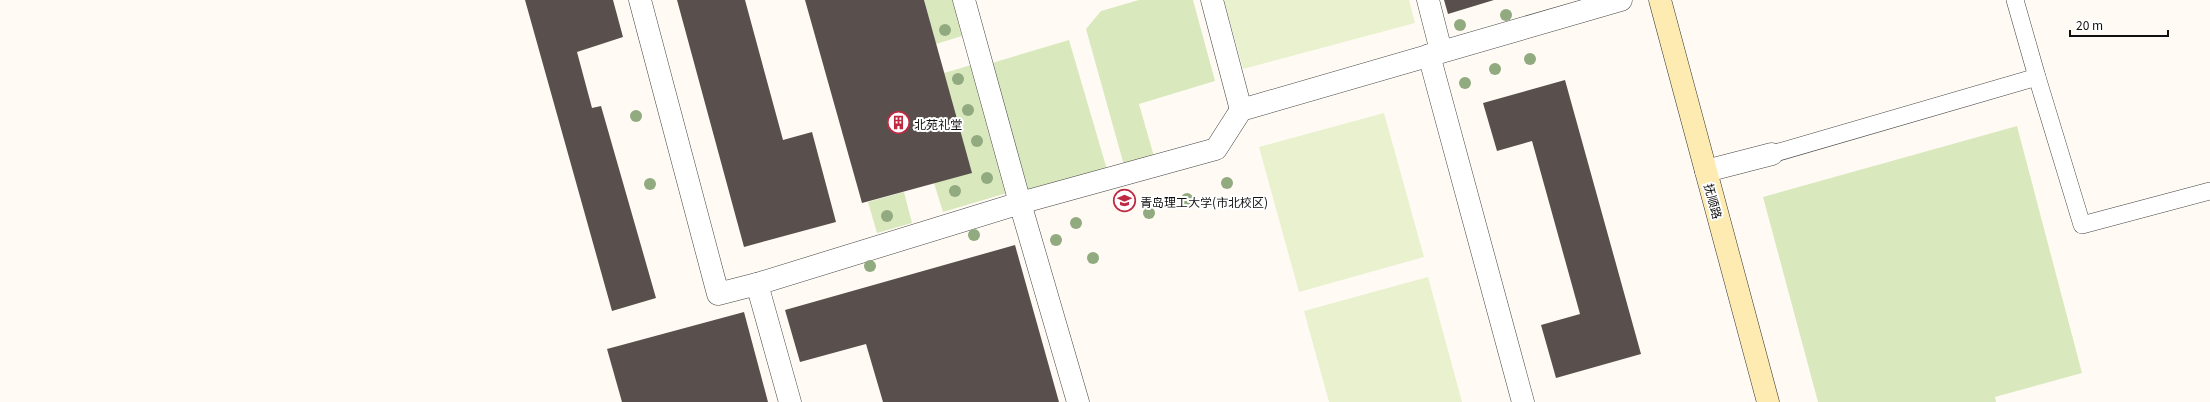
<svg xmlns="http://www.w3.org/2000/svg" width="2210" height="402" font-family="Georgia,'Noto Sans SC',serif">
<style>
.green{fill:#d9e9bd}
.pitch{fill:#e9f1cf}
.building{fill:#59504d}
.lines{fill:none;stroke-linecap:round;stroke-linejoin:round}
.service-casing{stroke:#434343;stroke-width:18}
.minor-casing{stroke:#434343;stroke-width:23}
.tertiary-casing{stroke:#434343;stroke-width:23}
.secondary-casing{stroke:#323232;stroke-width:23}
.service{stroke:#fff;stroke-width:17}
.minor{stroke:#fff;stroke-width:22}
.tertiary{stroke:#fff;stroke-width:22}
.secondary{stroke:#fdebb1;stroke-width:22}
.tree{fill:#92aa80}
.labels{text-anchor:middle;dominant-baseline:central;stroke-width:4;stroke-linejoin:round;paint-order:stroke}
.poi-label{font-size:12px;fill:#101010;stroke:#fff;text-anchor:start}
.street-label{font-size:12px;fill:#101010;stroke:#fff}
</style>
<rect width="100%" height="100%" fill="#fffbf4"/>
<g class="green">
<path d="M924,0H953L962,36L936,44Z"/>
<path d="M1139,0H1193L1215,81L1139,104L1155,160L1125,169L1086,29L1101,11Z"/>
<path d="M1069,40L1108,173L1029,196L992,63Z"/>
<path d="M971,65L1007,193L943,212L934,183L944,73Z"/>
<path d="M2017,126L2082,373L1995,397L1996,402H1818L1763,197Z"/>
<path d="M904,192L912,223L877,233L868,202Z"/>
</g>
<g class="pitch">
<path d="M1224,0H1409L1415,23L1243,69Z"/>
<path d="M1384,113L1424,257L1299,292L1259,147Z"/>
<path d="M1428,277L1462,402H1329L1304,311Z"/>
</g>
<g class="building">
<path d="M525,0H613L623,37L577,52L592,108L601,106L656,298L612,311Z"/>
<path d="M677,0H745L783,140L812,132L836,222L744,247Z"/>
<path d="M805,0H924L972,173L862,203Z"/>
<path d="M1444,0H1494L1448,14Z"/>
<path d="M1565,80L1641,354L1556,378L1541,325L1580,314L1532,141L1497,151L1483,103Z"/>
<path d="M1015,245L1059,402H883L866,344L800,362L785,310Z"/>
<path d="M744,312L768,402H622L607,349Z"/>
</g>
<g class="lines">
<defs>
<g id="service">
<path d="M2037,77L2082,225L2210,191"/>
<path d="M1772,154L2037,77L2015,0"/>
</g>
<g id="minor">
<path d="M640,0L718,294L757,284L790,402"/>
<path d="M964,0L1020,203L1216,149L1241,110L1621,0"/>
<path d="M1212,0L1241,110"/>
<path d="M1428,0L1441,51"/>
<path d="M1429,55L1523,402"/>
<path d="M757,284L1020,203L1078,402"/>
</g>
<path id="tertiary" d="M1706,171L1772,154"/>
<path id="secondary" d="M1660,0L1768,402"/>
</defs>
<use href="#service" class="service-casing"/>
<use href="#minor" class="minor-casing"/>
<use href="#tertiary" class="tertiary-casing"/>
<use href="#secondary" class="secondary-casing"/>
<use href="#service" class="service"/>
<use href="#minor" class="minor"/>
<use href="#tertiary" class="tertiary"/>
<use href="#secondary" class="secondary"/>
</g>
<g class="tree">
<circle cx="1506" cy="15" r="6"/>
<circle cx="1460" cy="25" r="6"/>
<circle cx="945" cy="30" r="6"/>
<circle cx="1530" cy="59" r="6"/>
<circle cx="1495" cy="69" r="6"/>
<circle cx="958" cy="79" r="6"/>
<circle cx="1465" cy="83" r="6"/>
<circle cx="968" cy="110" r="6"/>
<circle cx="636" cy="116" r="6"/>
<circle cx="977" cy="141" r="6"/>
<circle cx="987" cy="178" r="6"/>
<circle cx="1227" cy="183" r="6"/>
<circle cx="650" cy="184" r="6"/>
<circle cx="955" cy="191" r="6"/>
<circle cx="1187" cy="199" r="6"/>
<circle cx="1149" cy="213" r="6"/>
<circle cx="887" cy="216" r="6"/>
<circle cx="1076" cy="223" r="6"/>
<circle cx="974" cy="235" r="6"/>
<circle cx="1056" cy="240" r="6"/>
<circle cx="1093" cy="258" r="6"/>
<circle cx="870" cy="266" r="6"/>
</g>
<defs>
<symbol id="building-ring" viewBox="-11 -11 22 22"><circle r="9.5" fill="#fff" stroke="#be2a43" stroke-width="1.5"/><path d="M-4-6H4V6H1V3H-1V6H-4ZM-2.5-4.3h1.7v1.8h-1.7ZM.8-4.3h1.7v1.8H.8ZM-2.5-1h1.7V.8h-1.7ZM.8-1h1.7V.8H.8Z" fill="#be2a43"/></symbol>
<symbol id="university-ring" viewBox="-11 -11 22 22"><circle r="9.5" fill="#fff" stroke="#be2a43" stroke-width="1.5"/><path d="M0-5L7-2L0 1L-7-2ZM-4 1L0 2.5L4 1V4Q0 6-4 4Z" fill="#be2a43"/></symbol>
</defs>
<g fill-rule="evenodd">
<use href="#building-ring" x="886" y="110" width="25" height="25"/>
<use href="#university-ring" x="1112" y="188" width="25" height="25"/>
</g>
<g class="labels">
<g class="poi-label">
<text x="914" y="123">北苑礼堂</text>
<text x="1140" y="201">青岛理工大学(市北校区)</text>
</g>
<g class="street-label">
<text transform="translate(1714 201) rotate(75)">抚顺路</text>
</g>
</g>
<path d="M2070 30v6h98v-6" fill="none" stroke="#101010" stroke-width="2"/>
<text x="2076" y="30" font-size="12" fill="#101010" stroke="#ffffff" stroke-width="3" paint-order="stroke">20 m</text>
</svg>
